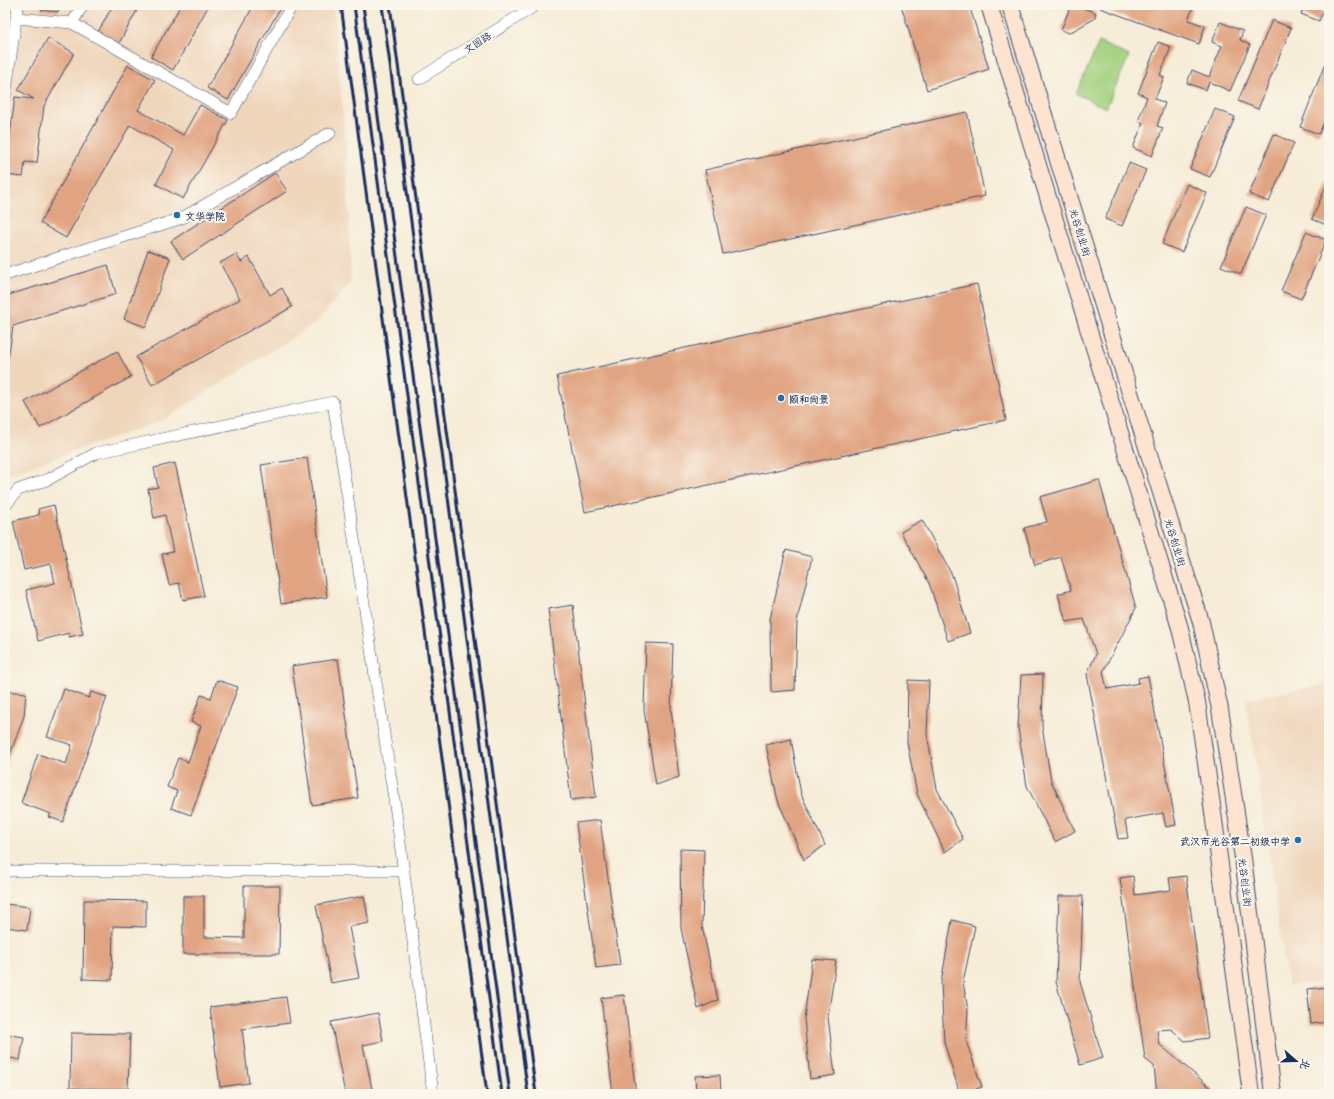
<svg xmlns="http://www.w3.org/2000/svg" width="1334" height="1099" font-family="'Playpen Sans','LXGW WenKai TC',sans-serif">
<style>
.built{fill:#efd6bb}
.green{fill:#a3d07d;stroke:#5f806e}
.building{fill:#e1a482}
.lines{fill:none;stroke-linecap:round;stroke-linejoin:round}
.street-casing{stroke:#3c4b70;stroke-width:12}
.secondary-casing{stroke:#3c4b70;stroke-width:18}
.street{stroke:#fff;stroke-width:11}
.secondary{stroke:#fde4d1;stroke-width:16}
.rail{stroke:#1b2f5e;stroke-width:3}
.poi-dot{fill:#1f6fb2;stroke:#fbf7ec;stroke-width:1.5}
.labels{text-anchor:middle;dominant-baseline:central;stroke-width:4;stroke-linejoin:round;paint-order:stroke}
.street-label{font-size:10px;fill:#1b2f5e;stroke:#fbf7ec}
.poi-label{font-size:10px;font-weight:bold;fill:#1b2f5e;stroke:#fbf7ec;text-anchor:start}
</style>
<rect width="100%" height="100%" fill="#fbf7ec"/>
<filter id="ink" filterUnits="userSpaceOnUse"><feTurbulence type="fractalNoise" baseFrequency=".025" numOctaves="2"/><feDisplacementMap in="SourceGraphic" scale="8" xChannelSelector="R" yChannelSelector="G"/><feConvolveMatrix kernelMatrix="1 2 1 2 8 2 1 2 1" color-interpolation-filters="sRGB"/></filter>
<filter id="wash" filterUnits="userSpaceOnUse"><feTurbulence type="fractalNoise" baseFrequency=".012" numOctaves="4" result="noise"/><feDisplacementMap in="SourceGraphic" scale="16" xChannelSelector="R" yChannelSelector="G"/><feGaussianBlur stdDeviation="0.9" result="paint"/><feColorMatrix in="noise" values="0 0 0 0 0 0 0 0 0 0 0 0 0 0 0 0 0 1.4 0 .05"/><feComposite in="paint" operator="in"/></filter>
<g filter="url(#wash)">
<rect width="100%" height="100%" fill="#f6ecd7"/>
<g class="built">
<path d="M5,5H333L346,147L351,283L314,324L162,421L5,475Z"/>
<path d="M1329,684V981L1288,986L1246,699Z"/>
</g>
<path class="green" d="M1099,42L1129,56L1106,108L1076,94Z"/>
<g id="blocks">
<g class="building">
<path d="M42,5H59L58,12L41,10Z"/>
<path d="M113,5H140L119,43L98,32Z"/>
<path d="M181,5H209L173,70L151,57Z"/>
<path d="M254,5H282L228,100L207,88Z"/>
<path d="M901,5H969L989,69L927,90Z"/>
<path d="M1052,5H1062L1060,8Z"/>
<path d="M1071,5H1076L1096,13L1094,19L1069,33L1061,30Z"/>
<path d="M1101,5H1194L1188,20L1205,26L1199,44L1100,8Z"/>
<path d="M1304,5H1326L1319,21L1301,14Z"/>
<path d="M1272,20L1291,28L1258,109L1238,101Z"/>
<path d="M1220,22L1243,31L1240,40L1250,45L1230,91L1209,82L1206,90L1187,83L1192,70L1209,77L1222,46L1212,42Z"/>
<path d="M48,38L74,53L44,106L37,163L25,162L23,177L5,175L15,97L34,99L18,90Z"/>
<path d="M1158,42L1171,47L1160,75L1164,77L1155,99L1165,103L1157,126L1163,128L1152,156L1133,148L1143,123L1138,121L1147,97L1138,93Z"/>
<path d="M1329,54V109L1319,134L1300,127Z"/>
<path d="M128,65L155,80L138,110L183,135L200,105L228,120L183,199L156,184L174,150L130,125L66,238L40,223Z"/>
<path d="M1215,109L1235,117L1210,177L1190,169Z"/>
<path d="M967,112L985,196L723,254L705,170Z"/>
<path d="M1274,134L1294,143L1269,202L1249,194Z"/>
<path d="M1129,163L1146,170L1122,226L1105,219Z"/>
<path d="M275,173L287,191L183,259L171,241Z"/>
<path d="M1329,179V226L1312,219Z"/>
<path d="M1187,184L1207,193L1182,252L1162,244Z"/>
<path d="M1246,207L1266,215L1241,274L1221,266Z"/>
<path d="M1306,232L1326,240L1301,299L1281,291Z"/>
<path d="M148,250L170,258L146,327L124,319Z"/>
<path d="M236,254L241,262L249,257L270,295L282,288L292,307L152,385L136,357L240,299L220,263Z"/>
<path d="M108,265L116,294L13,326L5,379V296Z"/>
<path d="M977,284L1006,420L585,512L557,376Z"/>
<path d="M117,351L131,377L40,428L25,402Z"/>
<path d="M307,458L327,597L281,604L261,465Z"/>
<path d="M175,463L204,596L183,600L179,583L169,585L162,554L173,552L165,515L154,518L148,489L158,487L154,468Z"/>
<path d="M1099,480L1136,608L1103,672L1107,689L1139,683L1138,678L1148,676L1176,825L1166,827L1163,813L1125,820L1128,838L1118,839L1087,674L1096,654L1084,619L1066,622L1058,594L1071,590L1061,557L1035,565L1024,528L1047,522L1040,497Z"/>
<path d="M54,505L83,634L69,637V633L38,641L26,590L55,583L51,564L24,570L13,521L39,515L38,509Z"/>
<path d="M922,520L952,575L970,633L948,641L929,583L901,532Z"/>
<path d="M786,550L812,557L797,621L795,690L771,692L770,619Z"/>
<path d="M573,605L596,797L571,800L548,609Z"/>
<path d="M646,643L673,644L671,708L679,777L656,785L644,710Z"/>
<path d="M338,659L358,798L312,805L292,666Z"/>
<path d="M1043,674L1042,726L1051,781L1075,831L1055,842L1027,786L1018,728L1021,675Z"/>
<path d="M217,680L238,687L191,815L171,808L177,791L167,787L178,758L188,762L201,726L191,722L201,695L211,698Z"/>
<path d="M908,680L929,681L927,734L937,789L963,839L945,852L917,794L907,742Z"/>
<path d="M64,689L89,698L91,692L107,697L63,822L49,817L51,814L21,803L38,754L66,764L72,745L47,737Z"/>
<path d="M5,691L26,693L24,716L5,768Z"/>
<path d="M791,739L801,794L825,845L804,860L778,801L766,745Z"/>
<path d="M600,820L620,965L596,968L576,823Z"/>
<path d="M680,849L704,850L702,926L718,1000L698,1009L681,928Z"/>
<path d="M1133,876L1135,895L1171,890L1169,878L1186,876L1208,1038L1185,1041L1171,1029L1157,1030L1159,1044L1212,1089L1213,1094H1157L1154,1066L1145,1059L1120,878Z"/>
<path d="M244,886H280L279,954H183V896H204V937L244,938Z"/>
<path d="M364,896L369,923L349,927L359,978L331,983L316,905Z"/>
<path d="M1059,896H1083L1080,982L1103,1058L1080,1065L1056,982Z"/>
<path d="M84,900L146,901V927L113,926L112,980L83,979Z"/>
<path d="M5,904L30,907L27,930L5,927Z"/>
<path d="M952,920L975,926L963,982L968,1010L966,1041L982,1087L962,1094H960L944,1042L941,983Z"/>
<path d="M812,959L836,961L828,1017L835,1075L810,1079L804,1019Z"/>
<path d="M1329,987V1022L1311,1024L1307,989Z"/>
<path d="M624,995L636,1094H613L601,998Z"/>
<path d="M286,997L290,1023L242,1029L249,1083L220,1087L210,1007Z"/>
<path d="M378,1013L383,1041L363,1045L373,1094H345L331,1022Z"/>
<path d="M71,1033L130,1034L128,1089L70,1088Z"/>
<path d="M5,1034L24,1037L20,1060L5,1057Z"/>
<path d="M720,1075L721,1094H696L695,1076Z"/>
</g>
</g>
</g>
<g filter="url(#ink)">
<use href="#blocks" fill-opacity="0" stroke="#3c4b70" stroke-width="1"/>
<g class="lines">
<defs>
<g id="street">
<path d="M16,18L72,23L83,5"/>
<path d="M72,23L231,113L292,5"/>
<path d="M419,79L536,5"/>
<path d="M5,97L18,5"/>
<path d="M5,275L182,218L330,133"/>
<path d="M5,506L18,490L49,479L96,453L333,402L396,812L433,1094"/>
<path d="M5,871H404"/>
</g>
<g id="secondary">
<path d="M989,5L1180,628L1197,702L1211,798L1251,1094"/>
<path d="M1010,5L1201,622L1220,709L1243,858L1273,1094"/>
</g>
</defs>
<use href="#street" class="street-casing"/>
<use href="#secondary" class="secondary-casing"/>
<use href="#street" class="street"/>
<use href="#secondary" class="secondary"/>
<g class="rail">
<path d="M341,5L487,1094"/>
<path d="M354,5L502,1094"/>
<path d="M363,5L510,1094"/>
<path d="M382,5L528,1094"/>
<path d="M390,5L536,1094"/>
</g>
</g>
</g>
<g class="poi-dot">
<circle cx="177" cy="215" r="4"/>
<circle cx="781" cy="398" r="4"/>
<circle cx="1298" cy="840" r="4"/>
</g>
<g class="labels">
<g class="street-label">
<text transform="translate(477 42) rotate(-33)">文园路</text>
<text transform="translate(1081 232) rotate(73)">光谷创业街</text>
<text transform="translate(1176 542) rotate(73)">光谷创业街</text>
<text transform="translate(1246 882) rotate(83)">光谷创业街</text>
</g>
<g class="poi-label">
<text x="185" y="215">文华学院</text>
<text x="789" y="398">颐和尚景</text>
<text x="1290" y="840" text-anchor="end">武汉市光谷第二初级中学</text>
</g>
</g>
<rect width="1334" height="1099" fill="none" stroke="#fbf7ec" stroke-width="20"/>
<g transform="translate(1296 1061) rotate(110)" stroke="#fbf7ec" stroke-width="3" paint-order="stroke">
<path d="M0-3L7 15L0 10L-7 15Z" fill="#1b2f5e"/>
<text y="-6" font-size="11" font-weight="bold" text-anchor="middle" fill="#1b2f5e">北</text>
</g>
</svg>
